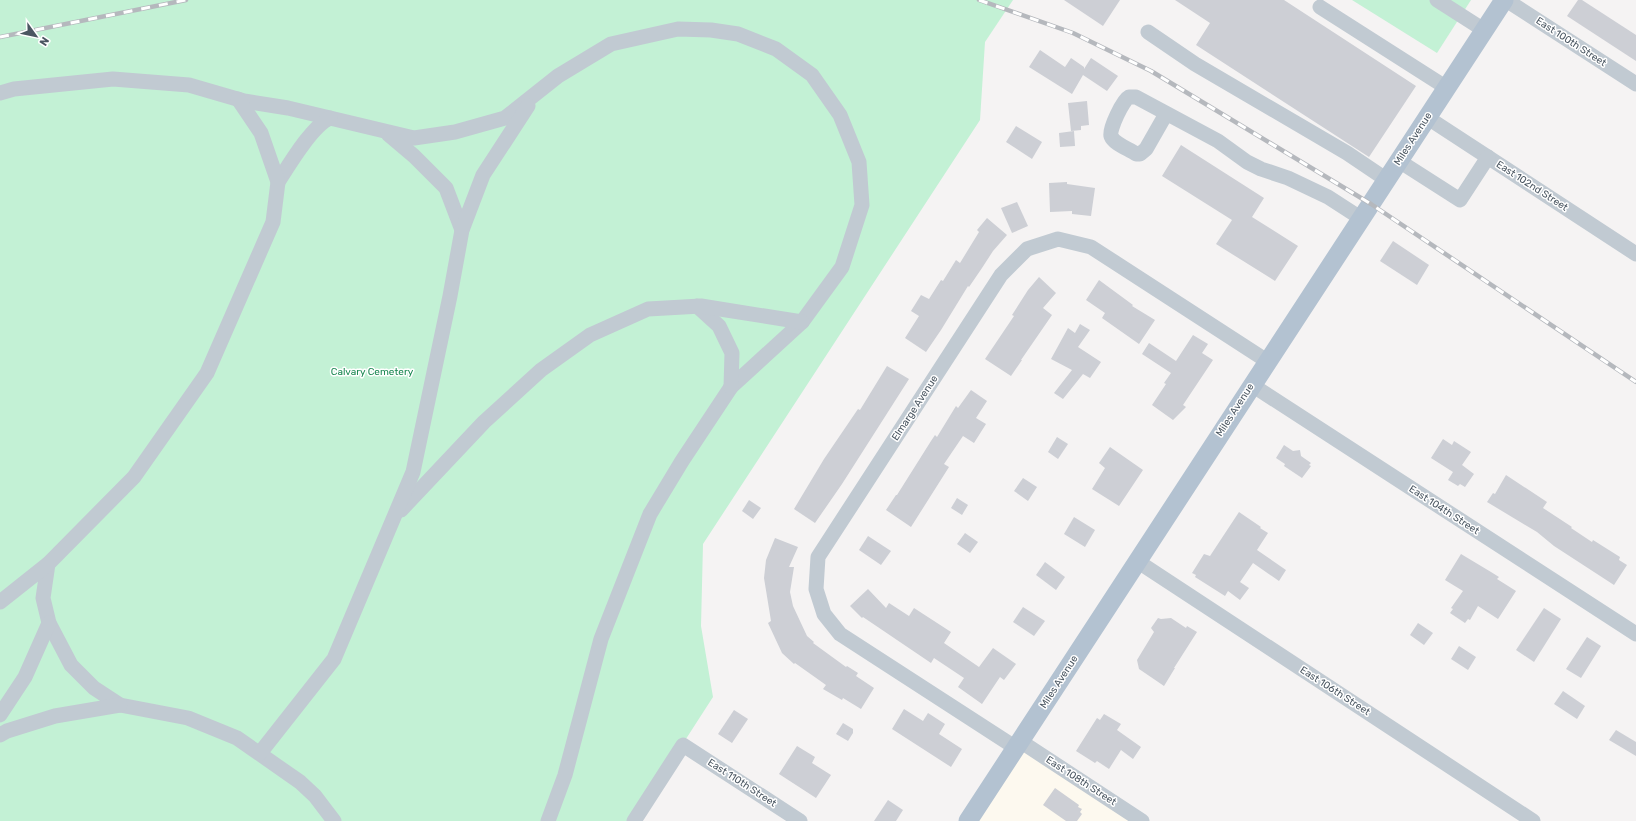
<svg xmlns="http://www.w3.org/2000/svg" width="1636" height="821" font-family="Rubik,sans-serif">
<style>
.commercial{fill:#fdf9ef}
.green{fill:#c3f1d5}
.building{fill:#cdcfd5}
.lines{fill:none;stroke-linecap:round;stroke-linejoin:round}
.minor{stroke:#c1cad2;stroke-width:15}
.major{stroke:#b3c2d1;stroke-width:19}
.rail-casing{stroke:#b5b8bd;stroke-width:4.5}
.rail{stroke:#fff;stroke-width:3;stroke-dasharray:9;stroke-linecap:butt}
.labels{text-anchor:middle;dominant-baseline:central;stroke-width:3;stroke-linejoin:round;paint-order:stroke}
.street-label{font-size:10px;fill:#4a5661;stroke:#fff}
.park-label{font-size:10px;fill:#17864f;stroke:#fff}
</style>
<rect width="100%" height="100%" fill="#f5f3f3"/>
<path class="commercial" d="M1020,741L1142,821H968Z"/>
<g class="green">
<path d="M0,0H1013L985,42L980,120L703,544L701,626L713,697L633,821H0Z"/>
<path d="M1352,0H1471L1437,53Z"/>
</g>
<g class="building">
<path d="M1064,0H1120L1103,26Z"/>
<path d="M1175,0H1284L1416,86L1369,157L1196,45L1210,23Z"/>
<path d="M1578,0H1582L1636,35V61L1567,16Z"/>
<path d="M1040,50L1065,67L1071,58L1084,67V69L1091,58L1118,76L1107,91L1083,75L1072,94L1029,67Z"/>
<path d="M1087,101L1089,125L1081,126V130L1071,131L1068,103Z"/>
<path d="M1016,126L1042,142L1032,159L1006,142Z"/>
<path d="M1074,131L1075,146L1060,147L1059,133Z"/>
<path d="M1181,145L1264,198L1252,217L1298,246L1275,281L1216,244L1232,220L1162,176Z"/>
<path d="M1067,182V184L1095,188L1091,216L1072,214V211L1050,212L1049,183Z"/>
<path d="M1017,202L1028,226L1012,233L1001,208Z"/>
<path d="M987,218L1007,235L993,251L982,268L969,287L968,286L941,330L926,352L905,338L919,316L911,311L921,295L929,299L941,280L943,281L956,260L960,263L979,232L977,230Z"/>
<path d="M1393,241L1429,265L1417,285L1380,261Z"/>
<path d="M1039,277L1056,293L1043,308L1052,315L1021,360H1022L1011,376L985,359L1014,316L1012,315L1028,290Z"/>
<path d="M1099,280L1133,305L1132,306L1155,320L1139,344L1102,318L1105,313L1086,300Z"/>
<path d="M1080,324L1090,330L1078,347L1101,362L1090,378L1083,374L1063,399L1054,393L1072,370L1051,359L1068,328L1075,333Z"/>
<path d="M1193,335L1208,344L1202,353L1213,360L1183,405L1186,407L1173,420L1152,405L1166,384L1164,383L1171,373L1142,354L1149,343L1176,361Z"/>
<path d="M887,366L909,379L842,484L815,523L794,509L824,459L858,409L860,410Z"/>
<path d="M971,390L987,401L976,418L986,424L974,443L963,436L944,464L949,467L911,527L886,510L896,495H897L931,441L935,435L937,437L956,406L958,408Z"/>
<path d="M1057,437L1068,444L1058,459L1048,452Z"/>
<path d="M1443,439L1452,445L1454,441L1471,452L1462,465L1474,474L1465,487L1460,484L1458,486L1448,480L1453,472L1431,458Z"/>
<path d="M1284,445L1293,451L1300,450L1301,456L1311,463L1309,465L1311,466L1302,478L1284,466L1285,464L1276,458Z"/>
<path d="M1110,447L1143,470L1119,506L1092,489L1105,468L1099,463Z"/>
<path d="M1506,475L1547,502L1543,508L1572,527L1571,528L1592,542L1593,540L1620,557L1619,560L1627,565L1614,585L1554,546L1537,532L1487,502L1493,493L1495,494Z"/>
<path d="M1023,478L1037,487L1028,501L1014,491Z"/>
<path d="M957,498L968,505L962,515L951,508Z"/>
<path d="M749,500L761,508L753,519L742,511Z"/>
<path d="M1239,512L1261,527L1260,528L1268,533L1257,550L1286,570L1279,581L1253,563L1240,582L1249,588L1240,600L1228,591L1225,596L1195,577L1196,575L1192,573L1204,554L1210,556Z"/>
<path d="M1074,517L1095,530L1085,547L1064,534Z"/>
<path d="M965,533L978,542L970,553L957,544Z"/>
<path d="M868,536L891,551L881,565L859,550Z"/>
<path d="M775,538L798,547L789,567H794L790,592L793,606L807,636L814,642L813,643L846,667L847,666L858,673L856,676L874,688L861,709L843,698L842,700L823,689L826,685L795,663L794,664L782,653L768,623L771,621L764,578L766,560Z"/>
<path d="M1461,554L1491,572L1499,577L1497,579L1516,591L1498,619L1478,606L1470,620L1468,619L1465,623L1450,613L1453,609L1451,608L1463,591L1445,580Z"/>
<path d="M1045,562L1065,577L1056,590L1036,575Z"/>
<path d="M868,589L886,608L889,603L909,616L914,608L951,632L944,643L979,667L993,648L1016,664L1004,680L1000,677L982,704L958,687L964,678L934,658L931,663L863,617L862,618L850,606Z"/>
<path d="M1023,607L1045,621L1034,636L1013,622Z"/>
<path d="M1544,608L1561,619L1534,662L1516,650Z"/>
<path d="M1158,618L1161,619L1171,618L1186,628L1187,626L1197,632L1174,668H1175L1164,686L1142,671L1139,669L1137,660L1154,632L1151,628Z"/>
<path d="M1418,623L1433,633L1424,645L1410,635Z"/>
<path d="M1587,637L1601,646L1581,678L1566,669Z"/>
<path d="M1459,646L1476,657L1468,670L1451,659Z"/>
<path d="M1563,691L1585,706L1577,719L1554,704Z"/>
<path d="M904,709L923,721L928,713L945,724L939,734L962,749L951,767L892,729Z"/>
<path d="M734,710L748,719L732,743L718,734Z"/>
<path d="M1104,714L1121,724L1117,730L1141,747L1133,759L1121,750L1109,769L1097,761L1095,763L1076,751L1097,718L1100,720Z"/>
<path d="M843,723L853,729V733L848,741L836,734Z"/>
<path d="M1616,730L1636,742V756L1609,740Z"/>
<path d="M797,746L815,757L812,763L831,775L816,798L779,774Z"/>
<path d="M1055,788L1079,805L1078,807L1082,809L1080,812L1082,814L1077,821H1066L1043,805Z"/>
<path d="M888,800L903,810L896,821H874Z"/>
</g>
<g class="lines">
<g class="minor">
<path d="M1437,0L1484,30"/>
<path d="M1506,0L1636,84"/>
<path d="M1320,7L1447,88"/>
<path d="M1148,32L1195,64L1347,153L1387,180"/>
<path d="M0,93L14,89L113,79L189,85L244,101L288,108L414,138L455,132L505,118L558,76L611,44L678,29L711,30L738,34L776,49L812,75L840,115L859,162L862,205L842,267L802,322L731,387L682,461L650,514L601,639L565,775L548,821"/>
<path d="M1166,114L1146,149L1140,154H1136C1129,149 1114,144 1111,136C1109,129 1123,100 1129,97C1130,97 1135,97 1136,97L1218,141L1247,162L1261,169L1288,178L1328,197L1362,219"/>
<path d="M1428,118L1636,254"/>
<path d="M388,134L414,156L446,188L462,230"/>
<path d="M1399,161L1460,200L1488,157"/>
<path d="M278,182C289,165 312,126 330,118"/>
<path d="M697,306L719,326L732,353L731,387"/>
<path d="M1252,385L1636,634"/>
<path d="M401,510L484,422L541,370L590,335L648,309L701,306L802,322"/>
<path d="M1137,561L1533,821"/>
<path d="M48,564L43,598L49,623L71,665L94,688L120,705L188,718L237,738L300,782L315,796L334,821"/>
<path d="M0,602L48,564L134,477L207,373L273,222L278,182L261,133L238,99"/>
<path d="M0,715L25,677L49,623"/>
<path d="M0,735L7,731L55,716L120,705"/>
<path d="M1020,741L1142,821"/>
<path d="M1016,748L840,634L824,614L816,589L818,557L1001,275L1027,249L1058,239L1091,247L1267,361"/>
<path d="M260,753L334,659L413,472L450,296L462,230L483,175L528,106"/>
<path d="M634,821L683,745L800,821"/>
</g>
<path class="major" d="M968,821L1504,0"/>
<defs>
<g id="rail">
<path d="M979,0L1073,33L1151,71L1371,204L1636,382"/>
<path d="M0,37L186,0"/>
</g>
</defs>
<use href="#rail" class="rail-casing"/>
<use href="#rail" class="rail"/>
</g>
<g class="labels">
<g class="street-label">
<text transform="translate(1571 42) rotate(33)">East 100th Street</text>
<text transform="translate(1413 139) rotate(-57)">Miles Avenue</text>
<text transform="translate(1532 186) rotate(33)">East 102nd Street</text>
<text transform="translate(915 408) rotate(-57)">Elmarge Avenue</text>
<text transform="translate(1235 410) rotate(-57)">Miles Avenue</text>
<text transform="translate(1444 510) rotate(33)">East 104th Street</text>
<text transform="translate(1059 682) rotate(-57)">Miles Avenue</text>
<text transform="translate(1335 691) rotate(33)">East 106th Street</text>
<text transform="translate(1081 781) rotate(33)">East 108th Street</text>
<text transform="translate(742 783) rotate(33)">East 110th Street</text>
</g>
<g class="park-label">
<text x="372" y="372">Calvary Cemetery</text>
</g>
</g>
<g transform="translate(36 36) rotate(123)" stroke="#ffffff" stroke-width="3" paint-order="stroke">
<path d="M0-3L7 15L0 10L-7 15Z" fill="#4a5661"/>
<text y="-6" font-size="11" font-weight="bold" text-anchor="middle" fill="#4a5661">N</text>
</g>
</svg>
